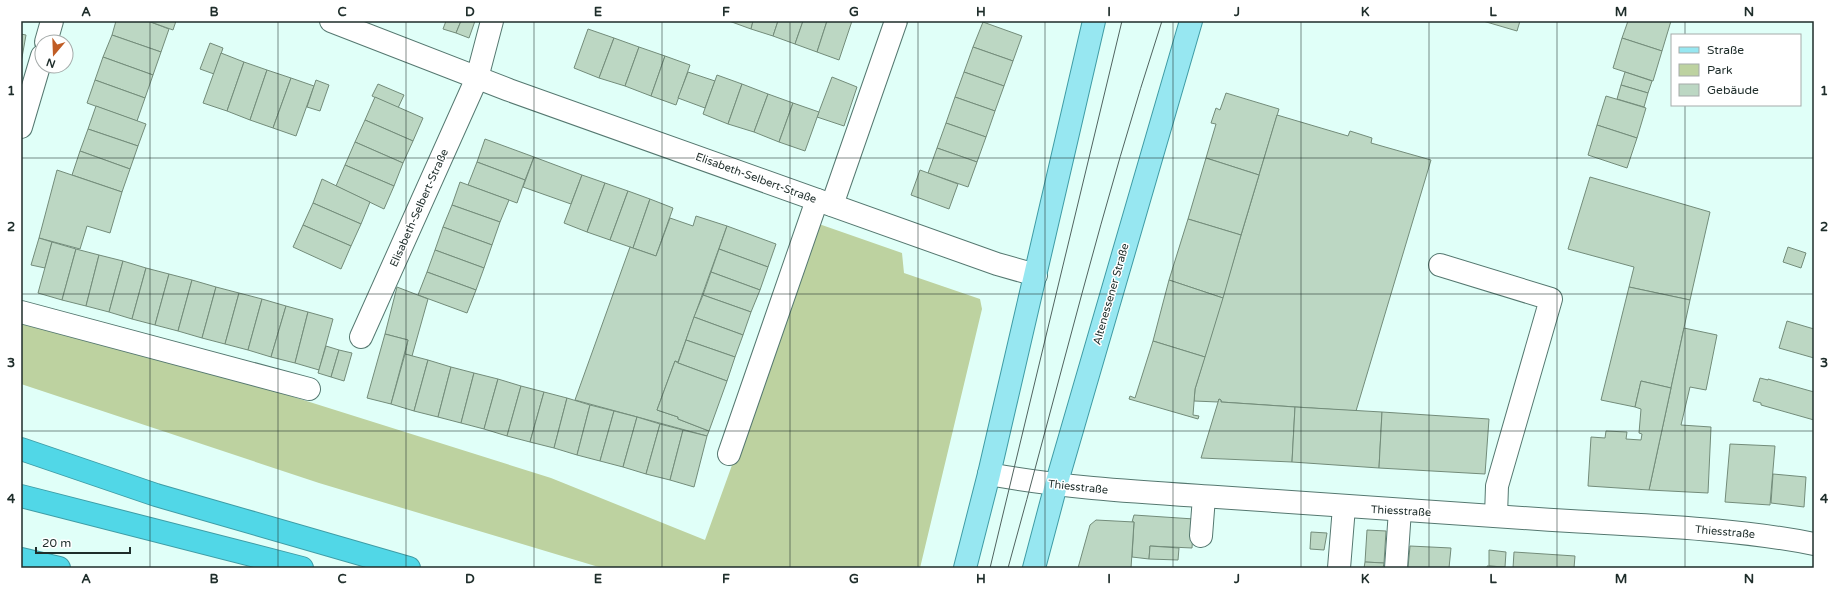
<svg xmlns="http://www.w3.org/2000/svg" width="1835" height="589" font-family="'Varela Round',sans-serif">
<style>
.green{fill:#bdd2a0}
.building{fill:#bcd7c3;stroke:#738c7a}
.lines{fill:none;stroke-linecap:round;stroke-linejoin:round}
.minor-casing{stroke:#557870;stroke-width:24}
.major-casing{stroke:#3f9ca5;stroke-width:24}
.highway-casing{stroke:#3f9ca5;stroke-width:24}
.minor{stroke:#fff;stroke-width:22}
.major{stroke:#97e7f1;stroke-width:22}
.highway{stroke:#51d7e7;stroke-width:22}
.tram{stroke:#50635f;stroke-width:1}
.grid{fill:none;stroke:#1e2d2a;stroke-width:1;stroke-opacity:0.55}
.labels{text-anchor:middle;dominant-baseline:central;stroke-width:3;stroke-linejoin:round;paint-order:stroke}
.street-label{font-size:11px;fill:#1e2d2a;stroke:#fff}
.neatline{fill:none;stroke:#1e2d2a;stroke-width:1.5}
.grid-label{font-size:13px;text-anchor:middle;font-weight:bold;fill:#1e2d2a}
</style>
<rect width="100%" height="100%" fill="#e0fff8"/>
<path class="green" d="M819,224L902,253L904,273L980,299L982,309L920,568H602L319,483L21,384V311L551,478L705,540Z"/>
<g class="building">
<path d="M116,21H148L169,29L161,52L112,35Z"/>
<path d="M148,21H176L173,30Z"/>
<path d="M446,21H461L456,33L443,29Z"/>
<path d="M461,21H475L469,38L456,33Z"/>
<path d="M729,21H753L751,29Z"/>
<path d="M753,21H778L773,36L751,29Z"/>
<path d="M778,21H803L795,44L773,36Z"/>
<path d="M803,21H827L817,52L795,44Z"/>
<path d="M827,21H852L839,60L817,52Z"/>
<path d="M1483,21H1520L1517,31Z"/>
<path d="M1628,21H1671L1662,51L1622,38Z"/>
<path d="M983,22L1022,36L1013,61L973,47Z"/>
<path d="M588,29L614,38L599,78L574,68Z"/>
<path d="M21,34L26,35L21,63Z"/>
<path d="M112,35L161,52L153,75L103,57Z"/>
<path d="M614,38L639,47L625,86L599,78Z"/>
<path d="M1622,38L1662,51L1653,81L1613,68Z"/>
<path d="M210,43L223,48L214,74L200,69Z"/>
<path d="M639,47L665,56L651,96L625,86Z"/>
<path d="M973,47L1013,61L1004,86L964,72Z"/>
<path d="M221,53L244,62L227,111L203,103Z"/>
<path d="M665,56L690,65L676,105L651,96Z"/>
<path d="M103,57L153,75L145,98L95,80Z"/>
<path d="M244,62L267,70L250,120L227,111Z"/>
<path d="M267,70L291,78L273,128L250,120Z"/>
<path d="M688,72L715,81L705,108L678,98Z"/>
<path d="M964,72L1004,86L995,111L955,97Z"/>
<path d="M1625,72L1652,81L1648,93L1621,85Z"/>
<path d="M717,75L742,84L728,124L703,114Z"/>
<path d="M832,77L857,87L844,126L817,117Z"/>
<path d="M291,78L314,86L296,136L273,128Z"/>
<path d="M95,80L145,98L137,121L87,103Z"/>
<path d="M316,80L329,85L320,111L307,107Z"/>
<path d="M378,84L404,95L398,108L372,96Z"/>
<path d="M742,84L768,94L754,132L728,124Z"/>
<path d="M1621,85L1648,93L1644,107L1617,99Z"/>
<path d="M1226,93L1279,109L1259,175L1206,158L1216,124L1211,123L1216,108L1220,110Z"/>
<path d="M768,94L793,103L779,142L754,132Z"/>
<path d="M1606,96L1646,108L1637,138L1597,125Z"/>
<path d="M375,97L423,118L413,141L365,120Z"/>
<path d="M955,97L995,111L986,137L946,123Z"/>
<path d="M793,103L819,112L805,151L779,142Z"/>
<path d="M96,106L146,124L138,146L88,129Z"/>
<path d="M1277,115L1348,136L1350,131L1372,138L1371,143L1431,160L1356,411L1221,402V400L1219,399L1218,402L1194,401L1195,389Z"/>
<path d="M365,120L413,141L403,163L355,142Z"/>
<path d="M946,123L986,137L977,162L937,148Z"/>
<path d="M1597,125L1637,138L1627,168L1588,155Z"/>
<path d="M88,129L138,146L130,169L80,151Z"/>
<path d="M485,139L534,157L525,180L477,162Z"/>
<path d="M355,142L403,163L394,186L345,165Z"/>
<path d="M937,148L977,162L968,187L928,173Z"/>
<path d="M80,151L130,169L122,192L72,175Z"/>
<path d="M534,157L582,175L571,204L523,187Z"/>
<path d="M1206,158L1259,175L1241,235L1188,219Z"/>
<path d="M477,162L525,180L517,203L468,185Z"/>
<path d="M345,165L394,186L384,209L336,186Z"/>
<path d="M57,170L122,192L110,233L87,226L80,249L39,238Z"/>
<path d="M920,170L958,184L949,209L911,195Z"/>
<path d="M582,175L605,183L587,232L564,223Z"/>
<path d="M1590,177L1710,212L1690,300L1629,287L1634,267L1568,249Z"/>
<path d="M322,179L370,202L361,224L313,203Z"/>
<path d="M460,182L509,200L500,222L452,205Z"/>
<path d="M605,183L628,191L610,240L587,232Z"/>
<path d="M628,191L650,199L633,248L610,240Z"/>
<path d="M650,199L673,208L656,256L633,248Z"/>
<path d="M313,203L361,224L351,246L303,225Z"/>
<path d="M452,205L500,222L492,245L443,227Z"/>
<path d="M696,216L727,226L678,362L675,361L657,410L678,417V419L709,431L707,436L575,400L630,247L656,256L670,218L693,226Z"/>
<path d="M1188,219L1241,235L1223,298L1169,280Z"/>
<path d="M303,225L351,246L341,269L293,247Z"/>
<path d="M727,226L776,244L768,267L719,249Z"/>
<path d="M443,227L492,245L484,268L435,250Z"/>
<path d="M39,238L52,242L45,268L31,265Z"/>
<path d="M52,242L76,249L62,300L38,293Z"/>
<path d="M1788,247L1806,253L1801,268L1783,262Z"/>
<path d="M76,249L99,255L86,306L62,300Z"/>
<path d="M719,249L768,267L760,290L711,272Z"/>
<path d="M435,250L484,268L476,290L427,272Z"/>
<path d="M99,255L123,261L109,312L86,306Z"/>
<path d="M123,261L146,268L132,319L109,312Z"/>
<path d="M146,268L169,274L155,325L132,319Z"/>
<path d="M427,272L476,290L467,313L418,295Z"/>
<path d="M711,272L760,290L751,312L703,295Z"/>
<path d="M169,274L192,280L178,331L155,325Z"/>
<path d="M192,280L216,287L202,338L178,331Z"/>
<path d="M1169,280L1223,298L1205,357L1153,341Z"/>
<path d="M216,287L239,293L225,344L202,338Z"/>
<path d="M397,287L428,299L412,356L405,354L408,340L385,334Z"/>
<path d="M1629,287L1690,300L1671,388L1641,381L1635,407L1601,400Z"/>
<path d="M239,293L262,299L248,350L225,344Z"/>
<path d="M703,295L751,312L743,335L694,317Z"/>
<path d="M262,299L286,306L271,357L248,350Z"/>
<path d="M286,306L308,312L295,363L271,357Z"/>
<path d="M308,312L333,319L319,370L295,363Z"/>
<path d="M694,317L743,335L735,357L686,340Z"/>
<path d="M1787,321L1814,329V358L1779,348Z"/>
<path d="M1684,328L1717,335L1706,390L1690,387L1681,425L1711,427L1708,493L1649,490Z"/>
<path d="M385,334L408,340L391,404L367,398Z"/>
<path d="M686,340L735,357L727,381L678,363Z"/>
<path d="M1153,341L1205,357L1195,389L1193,415L1199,416L1198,419L1129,399L1130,396L1135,398Z"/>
<path d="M326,346L339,350L331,377L318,373Z"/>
<path d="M339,350L352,353L344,381L331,377Z"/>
<path d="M405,354L428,360L414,411L391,404Z"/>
<path d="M428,360L451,367L438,417L414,411Z"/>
<path d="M675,361L678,363L727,381L709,431L678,419V417L657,410Z"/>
<path d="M451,367L474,373L461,423L438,417Z"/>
<path d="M474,373L498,379L484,429L461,423Z"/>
<path d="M1760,378L1768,380V379L1814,392V420L1761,405V403L1753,401Z"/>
<path d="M498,379L521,386L507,436L484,429Z"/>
<path d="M1641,381L1671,388L1649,490L1588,486L1591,437L1605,438L1606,431L1627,432L1626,439L1641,440L1642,434L1639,433L1641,409L1635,407Z"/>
<path d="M521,386L544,392L530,442L507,436Z"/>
<path d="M544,392L567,398L554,448L530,442Z"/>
<path d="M567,398L590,405L577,455L554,448Z"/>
<path d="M1219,399L1221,400V402L1295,407L1292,462L1201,458Z"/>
<path d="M590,405L614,411L600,461L577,455Z"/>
<path d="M1295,407L1382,412L1379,468L1292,462Z"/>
<path d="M614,411L637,417L623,467L600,461Z"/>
<path d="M1382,412L1489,419L1485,474L1379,468Z"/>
<path d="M637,417L660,424L646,474L623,467Z"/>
<path d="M660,424L683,430L670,480L646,474Z"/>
<path d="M683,430L707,436L694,487L670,480Z"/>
<path d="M1730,444L1775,446L1770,505L1725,502Z"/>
<path d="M1773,474L1806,477L1804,507L1771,503Z"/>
<path d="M1134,515L1194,519L1192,548L1150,546L1149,559L1132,557L1134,522H1132Z"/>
<path d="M1096,520L1134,522L1131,568H1078L1090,525Z"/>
<path d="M1367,530L1386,531L1384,563L1365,562Z"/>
<path d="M1311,532L1327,533L1324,550L1310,549Z"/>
<path d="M1150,546L1179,548L1178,560L1149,559Z"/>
<path d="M1410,546L1451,548L1449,568H1408Z"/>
<path d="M1489,550L1506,552L1505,567L1489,566Z"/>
<path d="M1514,552L1575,556L1574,568H1513Z"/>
<path d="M1365,562L1384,563L1383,568H1364Z"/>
<path d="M1487,566L1505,567V568H1487Z"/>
</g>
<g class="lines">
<defs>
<g id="minor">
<path d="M331,21L509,90L997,264L1036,275"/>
<path d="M46,42L52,21"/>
<path d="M21,127L42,56"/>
<path d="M832,205L896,21"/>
<path d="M1440,265L1551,299L1497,486L1496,516"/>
<path d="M21,312L309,389"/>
<path d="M361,337L477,78L492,21"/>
<path d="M729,454L817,200"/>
<path d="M989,474C1064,488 1140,492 1217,497C1334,506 1452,514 1570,521C1651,526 1734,528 1814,544"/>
<path d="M1201,536L1204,497"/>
<path d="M1339,568L1344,507"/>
<path d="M1396,568L1400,510"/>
</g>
<g id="major">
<path d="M965,568L989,474L1094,21"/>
<path d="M1034,568L1056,485L1191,21"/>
</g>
<g id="highway">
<path d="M21,449L156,495L409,568"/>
<path d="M21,496L302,568"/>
<path d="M21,559L59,568"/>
</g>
</defs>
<use href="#minor" class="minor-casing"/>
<use href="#major" class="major-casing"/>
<use href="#highway" class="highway-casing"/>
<use href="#minor" class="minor"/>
<use href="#major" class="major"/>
<use href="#highway" class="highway"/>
<g class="tram">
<path d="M990,568L1122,21"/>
<path d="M1008,568C1059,385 1103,201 1162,21"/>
</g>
</g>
<path class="grid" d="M150,21V568M278,21V568M406,21V568M534,21V568M662,21V568M790,21V568M918,21V568M1045,21V568M1173,21V568M1301,21V568M1429,21V568M1557,21V568M1685,21V35M1685,105V568M21,158H1814M21,294H1814M21,431H1814"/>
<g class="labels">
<g class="street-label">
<text transform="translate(756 178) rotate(20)">Elisabeth-Selbert-Straße</text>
<text transform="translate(419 208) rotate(-66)">Elisabeth-Selbert-Straße</text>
<text transform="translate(1111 294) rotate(-74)">Altenessener Straße</text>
<text transform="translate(1078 487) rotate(6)">Thiesstraße</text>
<text transform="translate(1401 511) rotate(3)">Thiesstraße</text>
<text transform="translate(1725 532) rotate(5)">Thiesstraße</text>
</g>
</g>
<rect width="1835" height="589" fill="none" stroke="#ffffff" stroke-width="44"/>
<rect x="1671" y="34" width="130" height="72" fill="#ffffff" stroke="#a5abaa"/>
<rect x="1679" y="47" width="20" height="6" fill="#97e7f1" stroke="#a5abaa"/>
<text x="1707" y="54" font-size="12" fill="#1e2d2a">Straße</text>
<rect x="1679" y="64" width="20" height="12" fill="#bdd2a0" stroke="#a5abaa"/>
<text x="1707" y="74" font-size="12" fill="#1e2d2a">Park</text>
<rect x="1679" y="84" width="20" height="12" fill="#bcd7c3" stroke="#a5abaa"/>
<text x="1707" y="94" font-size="12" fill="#1e2d2a">Gebäude</text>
<g transform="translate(54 54) rotate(199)"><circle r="19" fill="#ffffff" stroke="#a5abaa"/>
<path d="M0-3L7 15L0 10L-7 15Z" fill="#c05d25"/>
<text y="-6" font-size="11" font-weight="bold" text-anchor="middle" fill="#1e2d2a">N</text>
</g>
<path d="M36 547v6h94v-6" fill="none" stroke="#1e2d2a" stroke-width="2"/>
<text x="42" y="547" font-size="12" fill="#1e2d2a" stroke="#ffffff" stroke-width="3" paint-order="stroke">20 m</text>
<rect x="22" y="22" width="1791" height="545" class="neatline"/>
<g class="grid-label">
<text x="86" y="16">A</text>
<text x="214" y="16">B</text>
<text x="342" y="16">C</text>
<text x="470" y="16">D</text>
<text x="598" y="16">E</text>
<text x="726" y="16">F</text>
<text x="854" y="16">G</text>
<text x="981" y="16">H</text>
<text x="1109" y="16">I</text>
<text x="1237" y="16">J</text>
<text x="1365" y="16">K</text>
<text x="1493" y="16">L</text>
<text x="1621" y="16">M</text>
<text x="1749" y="16">N</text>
<text x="11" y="95">1</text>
<text x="1824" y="95">1</text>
<text x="11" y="231">2</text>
<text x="1824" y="231">2</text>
<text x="11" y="367">3</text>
<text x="1824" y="367">3</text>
<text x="11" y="503">4</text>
<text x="1824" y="503">4</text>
<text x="86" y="583">A</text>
<text x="214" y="583">B</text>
<text x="342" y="583">C</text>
<text x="470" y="583">D</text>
<text x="598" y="583">E</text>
<text x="726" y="583">F</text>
<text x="854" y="583">G</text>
<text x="981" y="583">H</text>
<text x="1109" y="583">I</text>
<text x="1237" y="583">J</text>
<text x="1365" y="583">K</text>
<text x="1493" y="583">L</text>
<text x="1621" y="583">M</text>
<text x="1749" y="583">N</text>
</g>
</svg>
